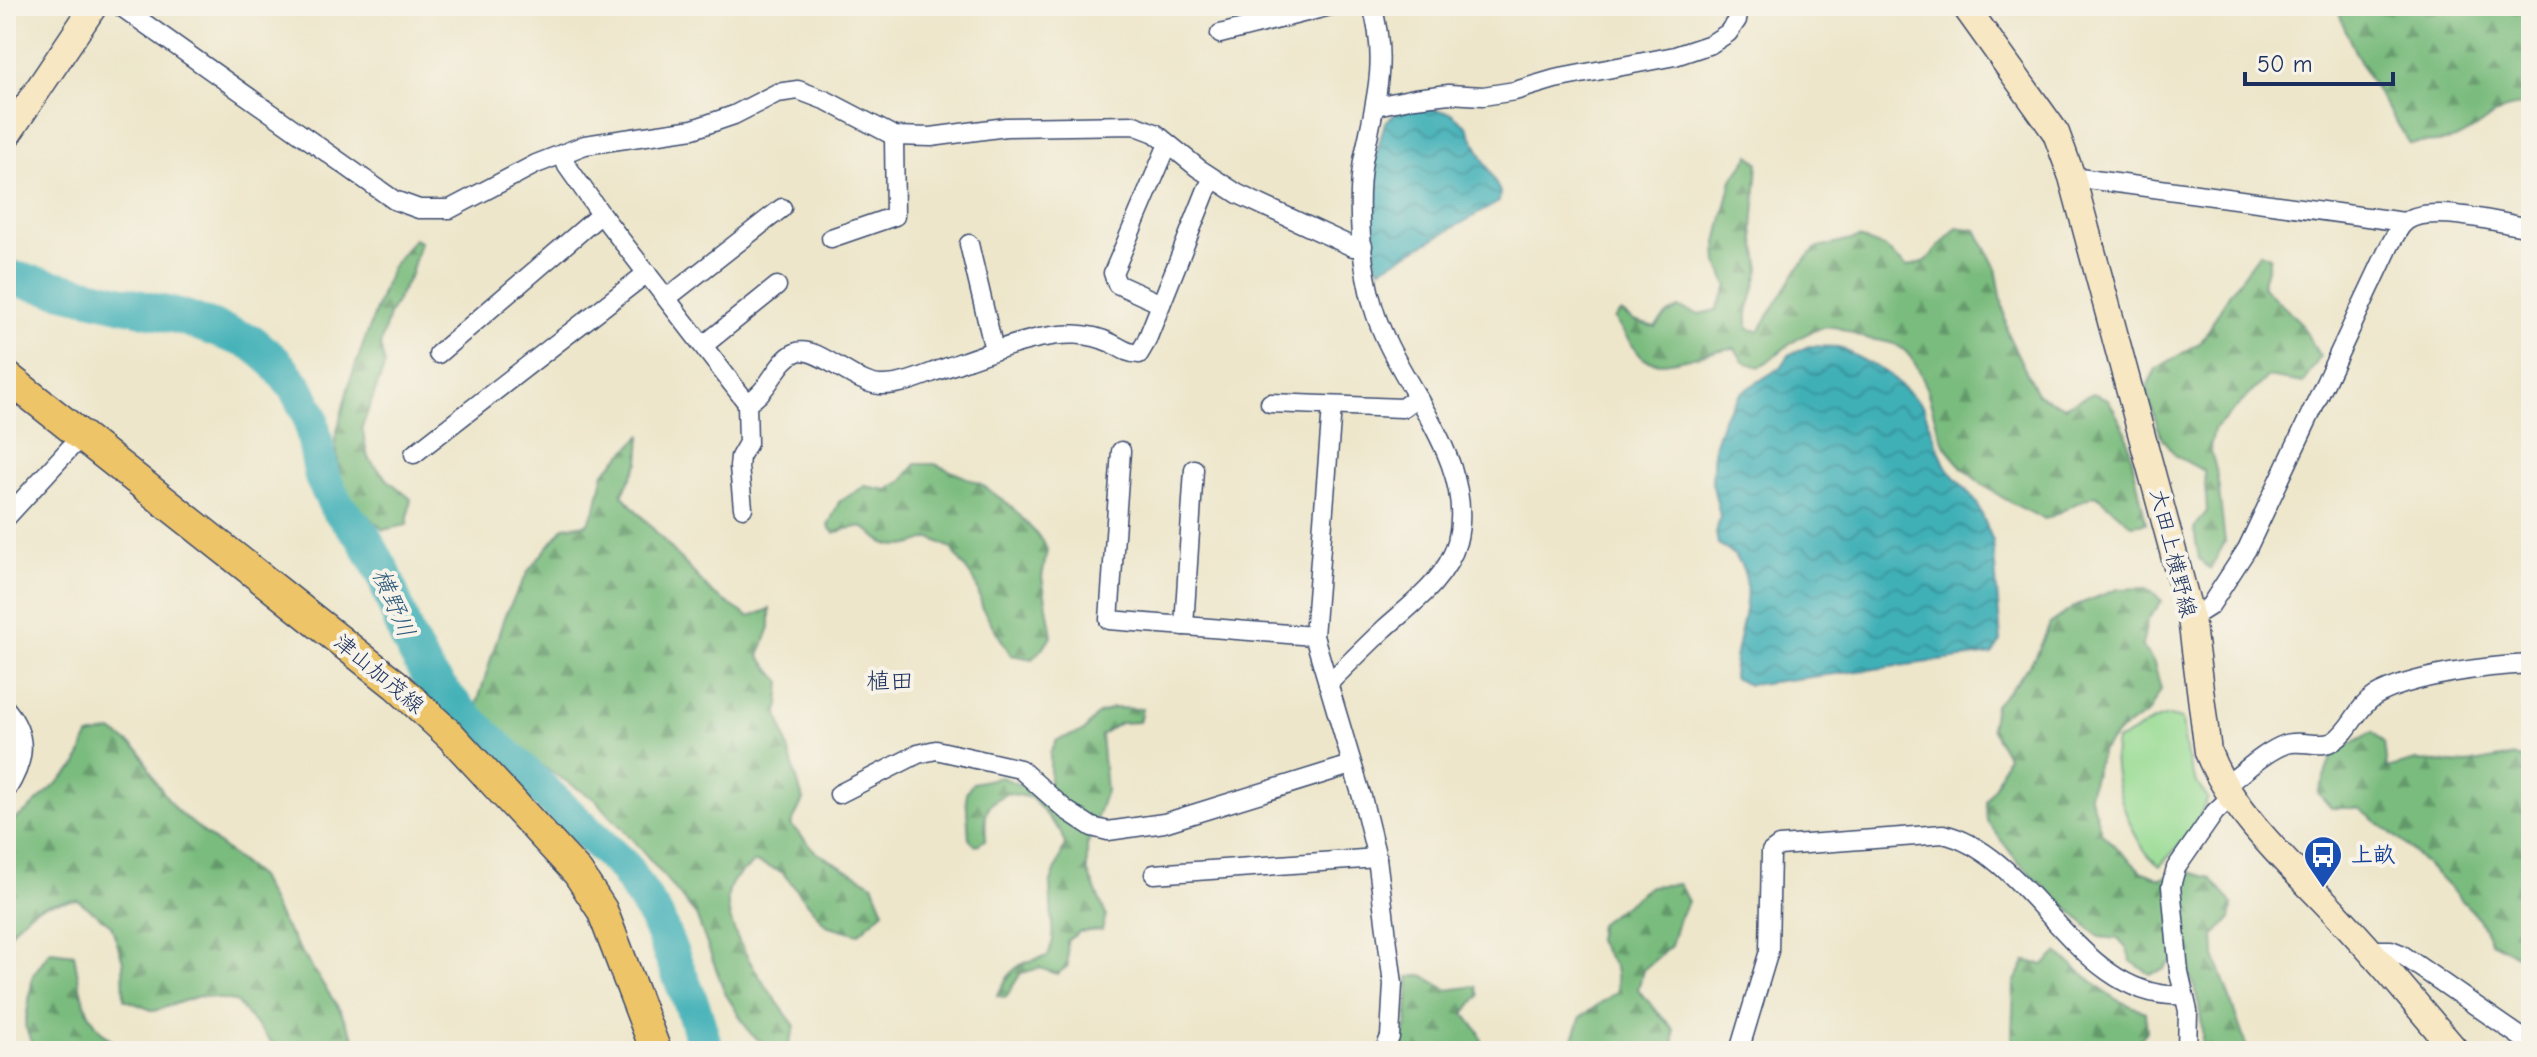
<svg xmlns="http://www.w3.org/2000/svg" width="2537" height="1057" font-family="'Comic Neue','Klee One',sans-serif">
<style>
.green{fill:#99dc94;stroke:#5a8679;stroke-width:2}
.forest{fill:url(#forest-firs);stroke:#4a766e;stroke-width:2}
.water{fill:url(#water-waves);stroke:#2d708a;stroke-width:2}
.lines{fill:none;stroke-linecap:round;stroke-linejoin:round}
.river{stroke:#3fb0b7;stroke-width:36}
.street-casing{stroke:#3a4a6e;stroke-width:21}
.secondary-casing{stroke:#3a4a6e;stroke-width:29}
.primary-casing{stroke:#3a4a6e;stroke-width:33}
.street{stroke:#fff;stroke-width:18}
.secondary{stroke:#f8e7c3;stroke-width:26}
.primary{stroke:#eec469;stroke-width:30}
.labels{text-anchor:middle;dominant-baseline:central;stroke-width:8;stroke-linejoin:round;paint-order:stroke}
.street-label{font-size:22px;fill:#1b2f5e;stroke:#f7f3e8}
.transit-label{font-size:22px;font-weight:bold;fill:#164399;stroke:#f7f3e8;text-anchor:start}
.water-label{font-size:24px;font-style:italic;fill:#265679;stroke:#f7f3e8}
.neighbourhood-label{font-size:24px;fill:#1b2f5e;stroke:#f7f3e8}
</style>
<defs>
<pattern id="forest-firs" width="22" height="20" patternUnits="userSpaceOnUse" patternTransform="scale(2)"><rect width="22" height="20" fill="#7abc7e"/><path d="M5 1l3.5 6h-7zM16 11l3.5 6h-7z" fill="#63996a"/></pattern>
<pattern id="water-waves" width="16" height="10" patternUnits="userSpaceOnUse" patternTransform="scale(2)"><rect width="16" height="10" fill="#3fb0b7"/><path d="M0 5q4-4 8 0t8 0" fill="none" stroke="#349098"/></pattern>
</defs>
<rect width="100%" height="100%" fill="#f7f3e8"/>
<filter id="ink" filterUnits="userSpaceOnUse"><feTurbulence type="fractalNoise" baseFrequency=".0125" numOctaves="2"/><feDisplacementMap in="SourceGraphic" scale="16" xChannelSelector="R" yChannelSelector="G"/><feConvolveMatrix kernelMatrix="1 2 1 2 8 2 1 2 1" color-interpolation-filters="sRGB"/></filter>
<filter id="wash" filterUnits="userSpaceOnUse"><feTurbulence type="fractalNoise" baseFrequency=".006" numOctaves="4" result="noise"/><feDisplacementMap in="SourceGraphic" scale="32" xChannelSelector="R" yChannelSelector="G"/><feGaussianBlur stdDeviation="1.8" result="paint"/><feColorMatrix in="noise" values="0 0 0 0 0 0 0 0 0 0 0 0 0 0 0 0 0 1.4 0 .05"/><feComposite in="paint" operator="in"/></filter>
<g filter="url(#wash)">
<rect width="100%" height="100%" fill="#ede6ca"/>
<path class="green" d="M2169,716L2182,719C2185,748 2187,775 2208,798L2193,830L2160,866C2131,846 2108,774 2116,741C2135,734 2149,719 2169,716Z"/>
<g class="forest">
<path d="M2337,6H2516L2531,25V106C2492,104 2486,128 2455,139C2443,143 2424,142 2410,144C2382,99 2352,57 2337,6Z"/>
<path d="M1750,155L1758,163L1753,229L1760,269L1748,313V329L1759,331L1798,268L1815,249L1859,238L1885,248L1907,267L1926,261L1957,227L1976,230L1996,268L2008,335L2037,394L2064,407L2093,393L2108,399L2126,432L2146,523L2132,525L2096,495C2077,501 2063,512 2045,519C2012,505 1961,477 1944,443C1931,417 1930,382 1911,358C1900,342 1886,342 1869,339C1857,337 1845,328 1834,327C1806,326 1781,352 1760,367L1743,362L1735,348C1711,348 1658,375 1641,356C1631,345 1623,331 1614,319L1621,312L1634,321L1655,327L1666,315L1679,308L1699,314L1716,310L1728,287L1718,263L1717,242L1732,180Z"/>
<path d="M414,239L420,242L411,274L389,315L380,346L385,365L362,427L368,458L388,480L411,499L407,525L383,530L342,492L335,439L350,381L391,268Z"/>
<path d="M2260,253L2270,257L2262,286L2300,322L2320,357L2303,383L2267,377L2214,430L2210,447L2217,474L2225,542L2210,569L2199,559L2194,529L2207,511L2204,471L2176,456L2162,438L2145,390L2156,369L2201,342L2229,294Z"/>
<path d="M641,436L639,462L622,495L712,593L749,617L770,609V627L759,656L781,682L778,714L803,800L791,825L816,852L873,884L884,911L858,934L826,925L782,872L755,862C749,868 736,875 732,883C711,920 773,996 795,1026L787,1051H774L751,1034L725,993L696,915L642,850L596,800L537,763L476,707L504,617L529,570L564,527L587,524L596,508L604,472Z"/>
<path d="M916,464H935L981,484L1011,506L1043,541L1047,550L1042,577L1052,636L1033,659L1011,655L983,610L976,583L951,548L931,538C921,541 909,547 899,546C863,544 881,515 834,533L828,526L839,502L865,486L888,490L902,481Z"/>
<path d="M2147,588L2162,601L2147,621L2142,646L2154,663L2161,689L2148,713L2120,731L2101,751L2089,794L2102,834L2141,871L2160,879L2189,872L2210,878L2233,904L2230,919L2214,936L2215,956L2248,1051H2201C2205,1023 2197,990 2185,964H2169L2163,970L2150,974L2131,961L2127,949L2118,939L2099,937L2017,861L1987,821L1986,801L1996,784L2007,756L1991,728L1995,705L2018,680L2037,654L2050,624L2077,605L2118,589Z"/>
<path d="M1112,708L1142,709L1139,722L1120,723L1101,735L1106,791L1087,846V870L1106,915L1102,930L1079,932L1067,941L1068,966L1057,974L1040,968L1021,973L1006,997L997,996C1012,967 1016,964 1048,956L1053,940L1050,885L1065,844L1060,831L1032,798L1007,793C982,806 985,813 986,839L976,846L969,839L966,793L973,783L1001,777L1033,790L1050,782V753L1057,740L1084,731L1097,715Z"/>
<path d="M112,731L140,751L156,782L176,810L259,877L281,921L338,1007L361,1051H279L235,1001L199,996L154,1011L124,999L123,961L111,925L78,900C38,904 30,906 6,940V825L27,811L77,765L88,736Z"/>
<path d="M2373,732L2384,743L2387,769L2416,761L2467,764L2513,756L2531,762V962L2491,942L2478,917L2437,875L2405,844L2359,808H2331L2318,793L2333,753Z"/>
<path d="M1679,884L1688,902L1679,918L1671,946L1643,970L1638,990L1674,1030V1051H1590L1573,1038L1581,1017L1618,991L1615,967L1597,941L1599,924L1650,886Z"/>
<path d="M50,951L74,954C82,999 84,1025 126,1051H35L25,1026L33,975Z"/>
<path d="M2057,953L2115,999L2145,1012L2147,1031L2131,1051H2016L2012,1037L2014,983L2026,961L2044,965Z"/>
<path d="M1423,975L1447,990L1476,986L1479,996L1464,1013L1479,1032L1484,1047L1477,1051H1398L1407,1024L1409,977Z"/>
</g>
<g class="water">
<path d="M1427,108L1451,113L1466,125L1500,192L1499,202L1380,269L1376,263L1369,217L1372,170L1385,122L1401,110Z"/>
<path d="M1809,346L1839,347L1889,374L1923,407L1945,465L1977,503L1993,541L2001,641L1992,654L1749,685L1733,678C1733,635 1772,569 1718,544L1716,533L1720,516L1712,482L1714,447L1724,416L1742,392L1781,367L1790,354Z"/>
</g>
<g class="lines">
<path class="river" d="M6,277L185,318L253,343L276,363L296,388L310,415L322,477L337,507L362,535L383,572L407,637L428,675L460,712L624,867L656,917L693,1008L706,1051"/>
</g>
</g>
<g filter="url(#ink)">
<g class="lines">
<defs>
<g id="street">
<path d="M120,6L394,200L419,209H450L536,164L585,145L693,129L734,115L777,93L798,90L827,101L894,136L931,137L1006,127L1134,125L1155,133L1198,168L1238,194L1353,247L1363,246"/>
<path d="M1220,34L1330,6"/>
<path d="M1376,106L1415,98L1449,94L1483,96L1515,91L1555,79L1675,56L1711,44L1728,33L1737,20L1739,6"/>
<path d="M562,154L567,166L601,214L747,403L748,443L740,457L739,467L743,508"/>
<path d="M2072,177L2404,222"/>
<path d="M831,238L895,216L894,136"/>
<path d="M969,244L994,350"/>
<path d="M667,298L782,208"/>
<path d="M1161,304L1117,284L1113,273L1168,144"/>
<path d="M704,345L777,286"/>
<path d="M438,354L601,214"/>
<path d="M747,403C770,392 777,359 797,352C817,345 854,384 880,385C903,386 924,375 945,368C976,357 1007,345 1039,338C1064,333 1088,332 1111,343C1121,348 1126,353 1139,354L1146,342L1207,189L1214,179"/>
<path d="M1270,403L1402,408L1417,397"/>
<path d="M1332,407L1314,636L1362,797L1377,858L1393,984L1390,1037L1384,1051"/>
<path d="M1121,451L1109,620L1314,636"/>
<path d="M414,454L647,273"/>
<path d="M6,518L82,435"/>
<path d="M2191,618L2210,606L2247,549L2390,245C2394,238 2398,229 2403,224C2423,201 2503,224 2531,228"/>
<path d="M1184,626L1194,469"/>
<path d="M1328,684C1346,666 1365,647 1384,629C1412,604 1447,579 1457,542C1478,458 1394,382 1373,306C1361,265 1356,204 1363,161C1374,106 1389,63 1372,6"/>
<path d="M6,709C29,737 25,761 6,791"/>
<path d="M2225,786C2244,772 2264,752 2286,744C2301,739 2320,749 2334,741C2351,730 2357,707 2375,696C2412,675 2488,666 2531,664"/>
<path d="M839,794L918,754L936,750L1020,769L1066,810L1092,827L1108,831L1164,823L1351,765"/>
<path d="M1154,874L1377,858"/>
<path d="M2371,950H2391L2401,954L2531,1044"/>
<path d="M1739,1051L1769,951L1771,852L1779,846L1943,834C2035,855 2079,1003 2184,995"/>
<path d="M2187,1051L2188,1011L2179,972L2171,886L2176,868L2215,812L2232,796"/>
</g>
<g id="secondary">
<path d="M1965,6L2056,133L2072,177L2191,618L2208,752C2233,816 2296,870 2342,920C2382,962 2418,1007 2456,1051"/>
<path d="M6,137L94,6"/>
</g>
<path id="primary" d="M6,376L396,685L451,736L578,873L602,910L656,1051"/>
</defs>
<use href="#street" class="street-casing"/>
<use href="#secondary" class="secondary-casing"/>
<use href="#primary" class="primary-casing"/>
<use href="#street" class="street"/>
<use href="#secondary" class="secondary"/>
<use href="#primary" class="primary"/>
</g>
</g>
<defs>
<symbol id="bus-pin" viewBox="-11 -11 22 30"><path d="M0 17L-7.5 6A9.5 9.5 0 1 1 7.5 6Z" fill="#1a4fb4" stroke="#f7f3e8"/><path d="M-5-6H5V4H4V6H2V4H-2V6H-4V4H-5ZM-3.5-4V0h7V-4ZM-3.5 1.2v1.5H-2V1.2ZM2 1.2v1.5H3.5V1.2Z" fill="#fff"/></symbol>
</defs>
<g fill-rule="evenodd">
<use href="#bus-pin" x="2301" y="833" width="44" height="60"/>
</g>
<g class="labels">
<g class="street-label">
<text transform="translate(2173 553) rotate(76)">大田上横野線</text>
<text transform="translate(379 674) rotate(40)">津山加茂線</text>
</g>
<g class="transit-label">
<text x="2351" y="855">上畝</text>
</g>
<g class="water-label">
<text transform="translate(394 603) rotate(67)">横野川</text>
</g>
<g class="neighbourhood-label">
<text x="890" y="681">植田</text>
</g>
</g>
<rect width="2537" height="1057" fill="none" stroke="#f7f3e8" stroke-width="32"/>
<path d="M2245 72v12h148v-12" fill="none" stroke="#1b2f5e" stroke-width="4"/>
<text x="2257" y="72" font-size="24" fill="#1b2f5e" stroke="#f7f3e8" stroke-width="6" paint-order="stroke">50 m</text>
</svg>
